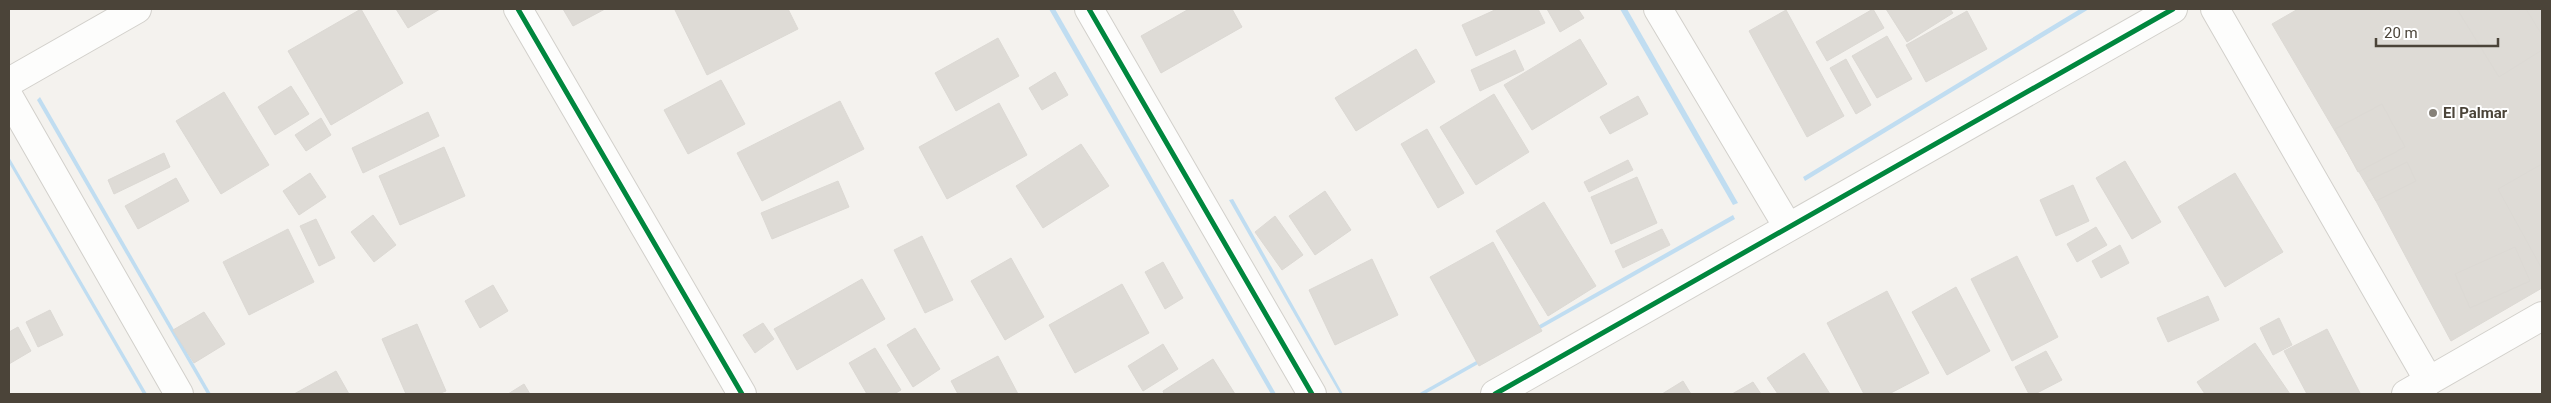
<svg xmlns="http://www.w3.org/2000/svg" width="2551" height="403" font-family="Roboto,sans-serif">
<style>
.water{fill:#c0ddf1}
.building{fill:#dedbd6;stroke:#dcd9d4}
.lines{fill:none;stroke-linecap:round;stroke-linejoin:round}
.minor-casing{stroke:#d2d0cb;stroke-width:30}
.minor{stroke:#fdfdfc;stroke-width:28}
.cycleway-casing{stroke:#fff;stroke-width:8}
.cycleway{stroke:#00873e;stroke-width:5}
.poi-dot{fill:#868178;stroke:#fff;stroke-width:2}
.labels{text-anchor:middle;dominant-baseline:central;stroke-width:4;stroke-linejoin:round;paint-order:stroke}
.poi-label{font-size:15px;font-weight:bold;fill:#4b4439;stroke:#fff;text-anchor:start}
</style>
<rect width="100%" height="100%" fill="#f4f2ee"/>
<g class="water">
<path d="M1049,9H1055L1276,394H1271Z"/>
<path d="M1620,9H1627L1738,203L1733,205Z"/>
<path d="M2080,9H2089L1805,181L1803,177Z"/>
<path d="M40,97L211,394H207L37,100Z"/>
<path d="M9,157L147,394H143L9,163Z"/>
<path d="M1233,199L1343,394H1340L1229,200Z"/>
<path d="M1733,215L1735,219L1425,394H1418Z"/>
</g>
<g class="building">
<path d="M361,9L403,83L331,125L288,51Z"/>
<path d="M396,9H440L408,28Z"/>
<path d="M563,9H605L573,26Z"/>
<path d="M677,9H788L798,29L707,75L675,10Z"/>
<path d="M1189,9H1232L1242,27L1161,73L1141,36Z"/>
<path d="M1497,9H1538L1545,23L1476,56L1462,25Z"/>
<path d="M1547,9H1578L1584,18L1560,32Z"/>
<path d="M1873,9L1884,28L1827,61L1816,42Z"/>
<path d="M1886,9H1950L1953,13L1907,42Z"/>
<path d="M2298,9H2542V288L2451,341L2376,201L2272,24Z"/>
<path d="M2457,9H2526L2542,35V50L2499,77Z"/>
<path d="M1786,10L1844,116L1807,137L1749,31Z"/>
<path d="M1967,11L1987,49L1926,82L1906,45Z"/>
<path d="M1887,36L1912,79L1877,98L1852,56Z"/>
<path d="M998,38L1019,76L956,111L935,73Z"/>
<path d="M1580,39L1607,84L1532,130L1504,85Z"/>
<path d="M1416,49L1435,82L1356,131L1335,98Z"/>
<path d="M1515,50L1524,70L1480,91L1471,70Z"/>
<path d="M1846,59L1871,105L1856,114L1830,68Z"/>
<path d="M1055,72L1068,95L1042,110L1029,88Z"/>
<path d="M721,80L745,124L688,154L664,110Z"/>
<path d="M291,86L309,114L275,135L258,107Z"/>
<path d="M224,92L269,165L221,194L176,121Z"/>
<path d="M1494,94L1529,152L1476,185L1440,127Z"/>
<path d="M1638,96L1648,114L1610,134L1600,117Z"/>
<path d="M840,101L864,149L762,201L737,153Z"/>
<path d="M999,103L1027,155L947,199L919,147Z"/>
<path d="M2382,104L2405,147L2358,172L2335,129Z"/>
<path d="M428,112L439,136L363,173L352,148Z"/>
<path d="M321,118L331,135L306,151L295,135Z"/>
<path d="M1427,129L1464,193L1438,208L1401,144Z"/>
<path d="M1081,144L1109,186L1043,228L1016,186Z"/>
<path d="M444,147L465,196L400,225L379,176Z"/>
<path d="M164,153L170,167L114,194L108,180Z"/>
<path d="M1628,160L1633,170L1589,192L1584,182Z"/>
<path d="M2125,161L2161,222L2132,239L2096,178Z"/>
<path d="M2407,162L2416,181L2376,201L2366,182Z"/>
<path d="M2542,164V269L2498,189Z"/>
<path d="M310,173L326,197L299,215L283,191Z"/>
<path d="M2235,173L2283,252L2225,287L2178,207Z"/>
<path d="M1637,177L1657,223L1611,244L1591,197Z"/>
<path d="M176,178L189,201L138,229L125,206Z"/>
<path d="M838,181L849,207L772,239L761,213Z"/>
<path d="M2073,185L2089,221L2056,236L2040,200Z"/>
<path d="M1325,191L1351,230L1315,255L1289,216Z"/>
<path d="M1544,202L1596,286L1548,316L1496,231Z"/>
<path d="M373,215L396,245L374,262L351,232Z"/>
<path d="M1275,216L1303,255L1282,270L1255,232Z"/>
<path d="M316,219L335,258L319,266L300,226Z"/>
<path d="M2096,227L2107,245L2077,262L2067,244Z"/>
<path d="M288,229L314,282L249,315L223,262Z"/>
<path d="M1662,229L1670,245L1623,268L1615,251Z"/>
<path d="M922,236L953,300L925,313L894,250Z"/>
<path d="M1493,242L1542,331L1479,366L1430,277Z"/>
<path d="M2120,245L2129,263L2101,278L2092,261Z"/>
<path d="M2515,247L2530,281L2470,308L2455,274Z"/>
<path d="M2017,256L2058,337L2012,361L1971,279Z"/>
<path d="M1011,258L1044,317L1005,340L971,281Z"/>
<path d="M1372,259L1398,315L1335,345L1309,290Z"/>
<path d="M1163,262L1183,298L1165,309L1145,272Z"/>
<path d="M862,279L885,319L797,370L774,329Z"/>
<path d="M1122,284L1149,333L1075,373L1049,325Z"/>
<path d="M493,285L508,311L480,328L465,301Z"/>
<path d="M1956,287L1990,351L1947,375L1912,312Z"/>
<path d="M1887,291L1929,373L1889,394H1864L1827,323Z"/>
<path d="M2208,296L2219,320L2168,342L2157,318Z"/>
<path d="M50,310L63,335L38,347L26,322Z"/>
<path d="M204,312L225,344L194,363L173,330Z"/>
<path d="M2279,318L2292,345L2273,355L2260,328Z"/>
<path d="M763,323L774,339L755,353L743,335Z"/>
<path d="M417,324L446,391L438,394H406L382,339Z"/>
<path d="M18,327L31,351L9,364V332Z"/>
<path d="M915,328L940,369L913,387L887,345Z"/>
<path d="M2327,329L2360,393L2357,394H2307L2284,351Z"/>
<path d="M2255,343L2290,394H2205L2197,382Z"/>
<path d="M1163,344L1178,369L1143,391L1128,366Z"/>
<path d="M875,348L901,390L894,394H867L849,363Z"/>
<path d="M2046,351L2062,380L2035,394H2029L2015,367Z"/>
<path d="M1804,353L1830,394H1778L1767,378Z"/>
<path d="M998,356L1018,394H958L951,381Z"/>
<path d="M1213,359L1235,394H1164L1163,391Z"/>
<path d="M336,371L349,394H294Z"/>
<path d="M1683,381L1691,394H1662Z"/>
<path d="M1753,382L1761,394H1732Z"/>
<path d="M524,384L530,394H508Z"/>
</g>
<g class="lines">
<defs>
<g id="minor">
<path d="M518,9L742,394"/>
<path d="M1089,9L1312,394"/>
<path d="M1658,9L1788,227"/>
<path d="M2215,9L2429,381"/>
<path d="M9,82L137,9"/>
<path d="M9,97L179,394"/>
<path d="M1495,394L2173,9"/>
<path d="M2406,394L2542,316"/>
</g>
</defs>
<use href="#minor" class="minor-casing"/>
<use href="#minor" class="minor"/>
<defs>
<g id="cycleway">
<path d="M518,9L742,394"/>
<path d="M1089,9L1312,394"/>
<path d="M1495,394L2173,9"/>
</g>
</defs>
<use href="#cycleway" class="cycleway-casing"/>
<use href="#cycleway" class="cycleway"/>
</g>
<circle class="poi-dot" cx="2433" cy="113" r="5"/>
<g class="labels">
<g class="poi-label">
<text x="2443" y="113">El Palmar</text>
</g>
</g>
<rect width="2551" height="403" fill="none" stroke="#4b4439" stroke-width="20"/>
<path d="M2376 38v8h122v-8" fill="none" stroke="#4b4439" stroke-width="2.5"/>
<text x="2384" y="38" font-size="15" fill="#4b4439" stroke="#ffffff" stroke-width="4" paint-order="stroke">20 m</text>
</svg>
